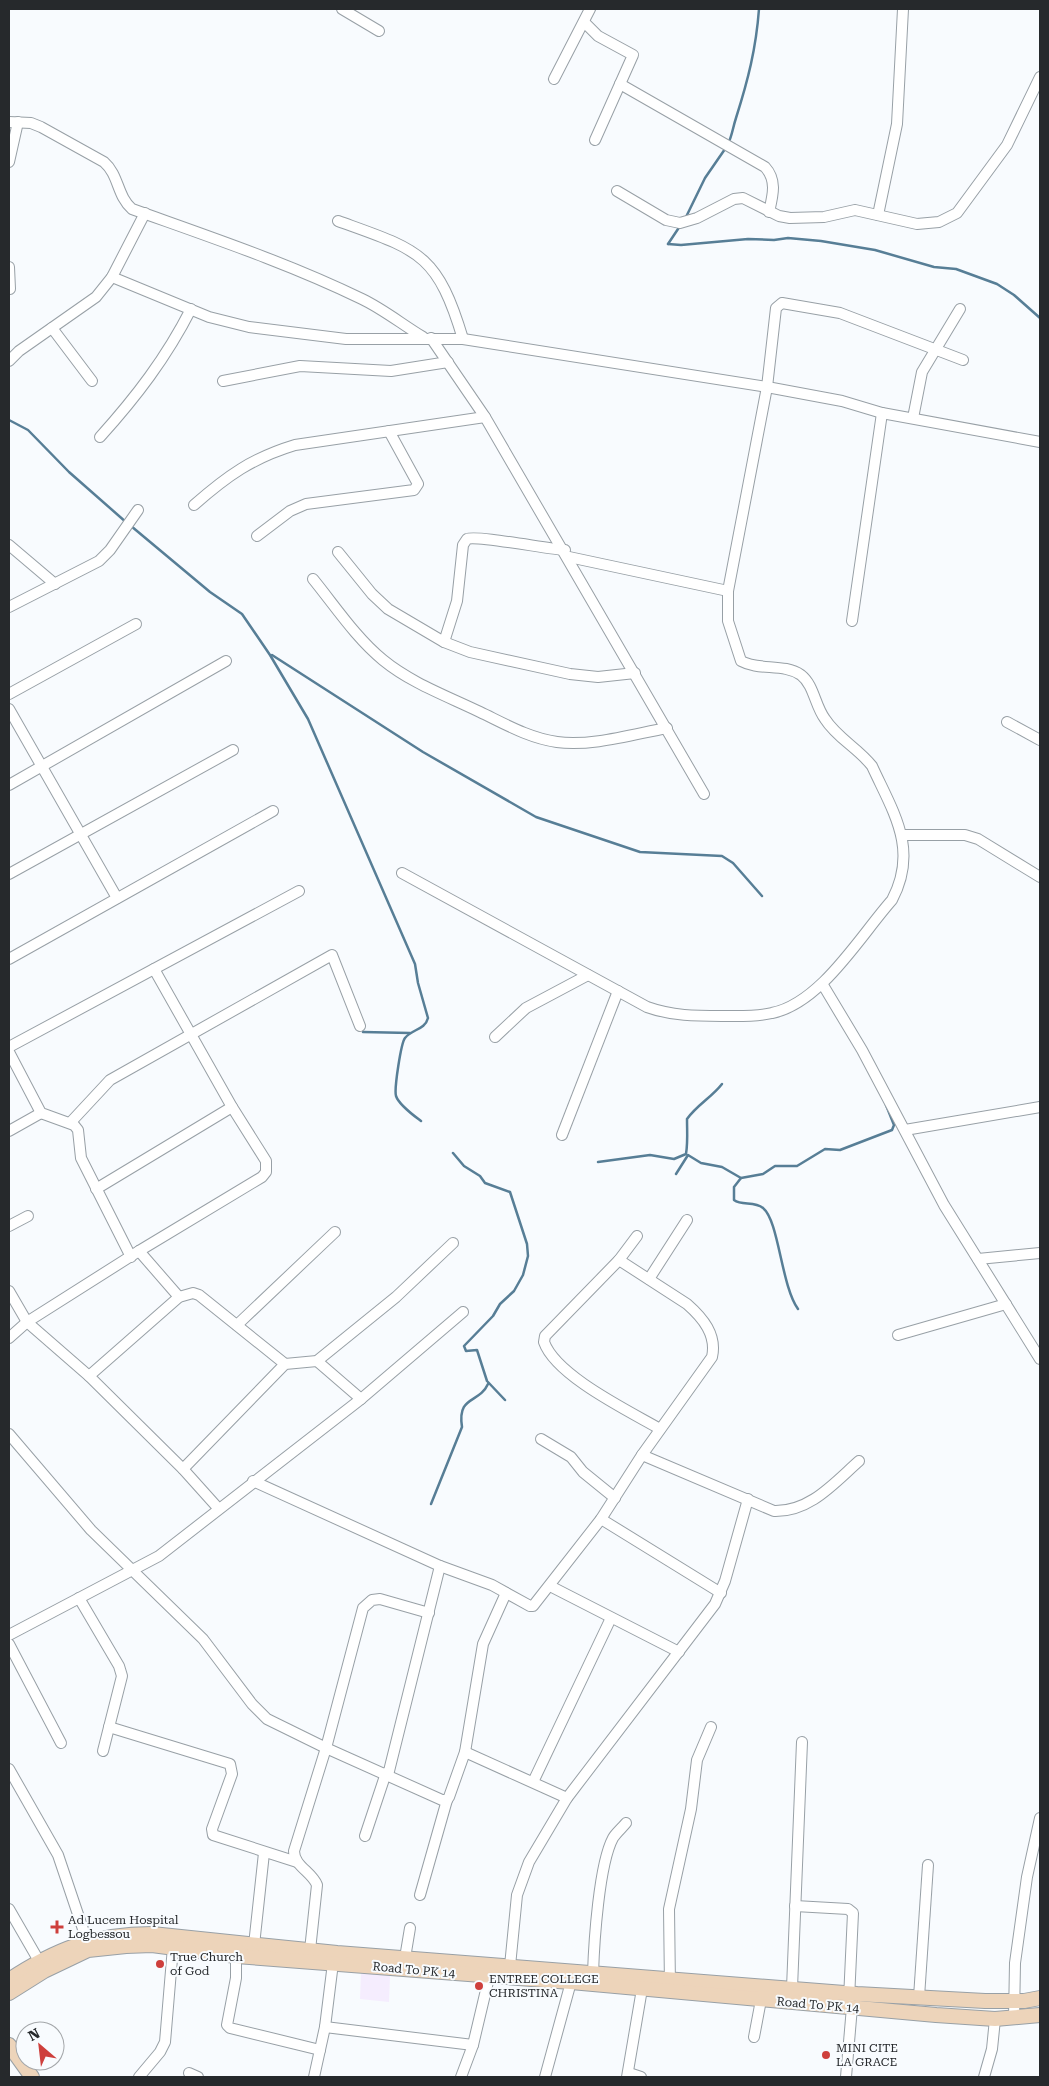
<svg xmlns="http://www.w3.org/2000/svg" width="1049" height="2086" font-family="'Roboto Serif',serif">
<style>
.education{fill:#f5edfe}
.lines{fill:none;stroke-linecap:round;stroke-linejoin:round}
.stream{stroke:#577e96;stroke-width:2.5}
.minor-casing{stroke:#98a0a6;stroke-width:12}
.secondary-casing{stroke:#98a0a6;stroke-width:16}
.minor{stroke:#fff;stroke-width:10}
.secondary{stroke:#edd4ba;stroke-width:14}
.poi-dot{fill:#ce3f3c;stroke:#f8fbfe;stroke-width:2}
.labels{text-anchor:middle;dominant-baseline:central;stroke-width:4;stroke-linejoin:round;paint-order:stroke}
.poi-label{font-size:12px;fill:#26292c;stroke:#f8fbfe;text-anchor:start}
.street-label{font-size:12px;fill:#26292c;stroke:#f8fbfe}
</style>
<rect width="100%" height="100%" fill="#f8fbfe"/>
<path class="education" d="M361,1973H378L390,1976L389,2002L360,1999Z"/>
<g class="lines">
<g class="stream">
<path d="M728,144C732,136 733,127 736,118C748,80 756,49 759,9"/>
<path d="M686,217L705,178L725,149"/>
<path d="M668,244L681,245L748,239L774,240L788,238L821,241L875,250L934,267L956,269L997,284L1014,295L1040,318"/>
<path d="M668,244L680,226"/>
<path d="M9,420L28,430L69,472L127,523"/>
<path d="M131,526L210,592L242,614L270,655L308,719L415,964L418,983L428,1018C425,1030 412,1029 405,1038C401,1043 394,1089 396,1096C399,1105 413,1115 421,1121"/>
<path d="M272,655L423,752L536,817L640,852L722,856L733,863L762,896"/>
<path d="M363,1032L410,1033"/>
<path d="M453,1153L464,1166L480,1176L485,1183L510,1192L527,1244L528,1256L523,1275L514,1291L500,1304L493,1316L464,1346L466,1351L477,1350L487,1381L505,1400"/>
<path d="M598,1162L650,1155L674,1159L686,1154C688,1142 687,1131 687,1119C697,1105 712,1097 722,1084"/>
<path d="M676,1174L688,1155L701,1163L722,1167L741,1178L763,1174L775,1166H797L825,1149L840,1150L892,1130L894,1125L886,1105"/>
<path d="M741,1178L734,1187V1200C742,1206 754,1201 763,1208C779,1221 781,1285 798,1309"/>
<path d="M431,1504L462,1427C457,1395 479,1404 488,1384"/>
</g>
<defs>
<g id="minor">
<path d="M342,9L379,31"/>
<path d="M584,22L598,36L633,55L595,140"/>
<path d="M554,79L590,9"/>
<path d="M620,84L765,167C777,180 773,195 769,212"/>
<path d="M9,122L31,123L41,127L104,162C119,175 117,196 132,209C210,237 288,263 362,299C383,309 403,325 423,337"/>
<path d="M9,162L18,122"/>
<path d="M617,191L666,220L680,223L697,218L734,199L743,198L779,216L790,218L824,217L855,210L917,224L939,222L957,213L1007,145L1040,77"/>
<path d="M878,215L897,124L903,9"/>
<path d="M338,221C418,250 437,252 463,339"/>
<path d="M9,267L10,289"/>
<path d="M112,277L209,317L249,327L346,339H463L767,387L842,401L882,413L1040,442"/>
<path d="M52,328L92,381"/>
<path d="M431,338L485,417L704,794"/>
<path d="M9,361L19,351L96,297L112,277L145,213"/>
<path d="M223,381L300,366L391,371L448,362"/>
<path d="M913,418L922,372L960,309"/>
<path d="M100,437C136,397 166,358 191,309"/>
<path d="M194,505C227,476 252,458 295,445L485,417"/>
<path d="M257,536L290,511L306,504L414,490L418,484L389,431"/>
<path d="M9,545L55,584"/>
<path d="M338,552L372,594L388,609L444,642L470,652L570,674L598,677L635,673"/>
<path d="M569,557L728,591"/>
<path d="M313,579C335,606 356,638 383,660C411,683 447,696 480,712C505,724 529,738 557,742C590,747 634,734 667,728"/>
<path d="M9,607L99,561L110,550L138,510"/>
<path d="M852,621L882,413"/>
<path d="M444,642L457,601L463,545L467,539C476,535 548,549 565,550"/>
<path d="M9,694L136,624"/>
<path d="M9,709L117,898"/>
<path d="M1007,722L1040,740"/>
<path d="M9,785L226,661"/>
<path d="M903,835H965L978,839L1040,877"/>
<path d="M402,873L647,1007C672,1016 696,1016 722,1016C739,1016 756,1017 772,1013C821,1003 860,936 892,900C919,849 893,812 872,766C858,748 837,738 825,719C815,706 814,685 801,675C784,663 759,671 741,661L728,621V591L767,387L776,308L782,303L840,313L963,360"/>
<path d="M9,874L233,750"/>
<path d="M9,959L273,811"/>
<path d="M823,985L862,1050L944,1205L1040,1359"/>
<path d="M495,1037L526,1008L588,975"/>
<path d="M9,1047L299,891"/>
<path d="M9,1052L41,1113L74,1125L78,1130L81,1158L131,1257"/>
<path d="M70,1123L110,1080L332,955L360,1026"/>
<path d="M905,1130L1040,1107"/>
<path d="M9,1131L41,1113"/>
<path d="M562,1135L618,991"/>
<path d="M96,1189L232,1107"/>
<path d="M9,1226L28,1216"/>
<path d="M637,1236L619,1260L545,1336L544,1342C556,1376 629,1411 660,1429"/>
<path d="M139,1251L179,1297"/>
<path d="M978,1259L1040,1253"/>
<path d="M649,1279L687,1220"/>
<path d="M9,1291L27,1322L89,1376L183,1469L218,1508"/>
<path d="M237,1325L335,1232"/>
<path d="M898,1335L1006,1304"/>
<path d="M9,1338L27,1322L139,1251L262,1177L266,1172V1161L232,1107L154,969"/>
<path d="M317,1361L361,1399"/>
<path d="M89,1376L179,1297L193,1293L199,1295L285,1364"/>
<path d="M9,1434L91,1530L203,1639L252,1704L267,1719L326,1748L442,1800H447L449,1797L465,1752L483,1644L506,1593"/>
<path d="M541,1439L571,1457L583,1472L615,1498"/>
<path d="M642,1455L774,1511C810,1512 834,1483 859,1461"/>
<path d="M183,1469L285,1364L317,1361L396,1297L453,1243"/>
<path d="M253,1481L440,1566L492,1585L530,1606H533L601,1519L642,1455L712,1357C717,1335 703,1318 687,1304L619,1260"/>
<path d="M601,1519L721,1593"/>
<path d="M550,1586L679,1652"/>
<path d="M79,1598L119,1666L122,1676L103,1751"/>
<path d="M9,1635L159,1556L361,1399L463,1312"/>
<path d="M9,1644L61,1743"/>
<path d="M109,1727L230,1764L232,1774L212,1829L213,1835L297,1862"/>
<path d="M465,1752L567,1798"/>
<path d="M9,1769L58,1855L87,1941"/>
<path d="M388,1775L440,1566"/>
<path d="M533,1782L611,1618"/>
<path d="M365,1836L386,1773"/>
<path d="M420,1895L447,1800"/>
<path d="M795,1906L848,1909L853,1913L849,1999"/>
<path d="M9,1909L39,1961"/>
<path d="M254,1945L264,1853"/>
<path d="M310,1950L317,1885C312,1872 294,1866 294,1851L326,1748L363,1608L372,1600L380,1599L429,1613"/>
<path d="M236,1956V1978L227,2025L230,2028L320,2050"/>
<path d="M405,1958L410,1928"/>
<path d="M510,1966L517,1895L529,1862L567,1798L715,1604L725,1581L748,1499"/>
<path d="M593,1974C594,1942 599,1864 613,1838C616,1833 622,1828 626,1823"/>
<path d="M670,1986L669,1909L691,1809L697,1760L711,1727"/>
<path d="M792,1988L802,1742"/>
<path d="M919,1997L928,1865"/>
<path d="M1014,2018L1015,1963L1027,1877L1040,1818"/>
<path d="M325,2027L473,2045"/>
<path d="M754,2037L761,2000"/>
<path d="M189,2073L198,2077"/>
<path d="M629,2073L641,2077"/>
<path d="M139,2077L160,2052L165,2042L173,1947"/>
<path d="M314,2077L325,2027L333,1963"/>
<path d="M461,2077L473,2045L491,1969"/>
<path d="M545,2077L571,1982"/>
<path d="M627,2077L642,1989"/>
<path d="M846,2077L852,2007"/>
<path d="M984,2077L992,2049L995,2019"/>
</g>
<g id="secondary">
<path d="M9,1980C56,1949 95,1934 152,1934L337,1953L857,1994L985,2001H1024L1040,1998"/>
<path d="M9,1993L44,1971L88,1950L126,1946L152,1945L236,1956L571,1982L936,2015L995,2019L1040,2015"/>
<path d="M9,2045L32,2077"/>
</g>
</defs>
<use href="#minor" class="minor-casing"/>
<use href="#secondary" class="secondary-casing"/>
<use href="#minor" class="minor"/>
<use href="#secondary" class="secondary"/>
</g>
<g class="poi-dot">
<path d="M54.5 1919.5h5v5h5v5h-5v5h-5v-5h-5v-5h5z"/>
<circle cx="160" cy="1964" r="5"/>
<circle cx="479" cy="1986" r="5"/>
<circle cx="826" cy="2055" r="5"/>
</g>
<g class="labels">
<g class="poi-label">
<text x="68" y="1920">Ad Lucem Hospital<tspan x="68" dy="14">Logbessou</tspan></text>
<text x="170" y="1957">True Church<tspan x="170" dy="14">of God</tspan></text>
<text x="489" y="1979">ENTREE COLLEGE<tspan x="489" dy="14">CHRISTINA</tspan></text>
<text x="836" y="2048">MINI CITE<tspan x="836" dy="14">LA GRACE</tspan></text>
</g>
<g class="street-label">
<text transform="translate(414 1970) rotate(5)">Road To PK 14</text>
<text transform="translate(818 2005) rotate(5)">Road To PK 14</text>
</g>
</g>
<rect width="1049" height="2086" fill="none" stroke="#26292c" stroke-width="20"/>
<g transform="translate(40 2046) rotate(332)"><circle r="24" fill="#f8fbfe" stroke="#a4a7aa"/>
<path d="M0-4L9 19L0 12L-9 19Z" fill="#ce3f3c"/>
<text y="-8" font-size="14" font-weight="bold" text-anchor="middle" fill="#26292c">N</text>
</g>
</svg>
